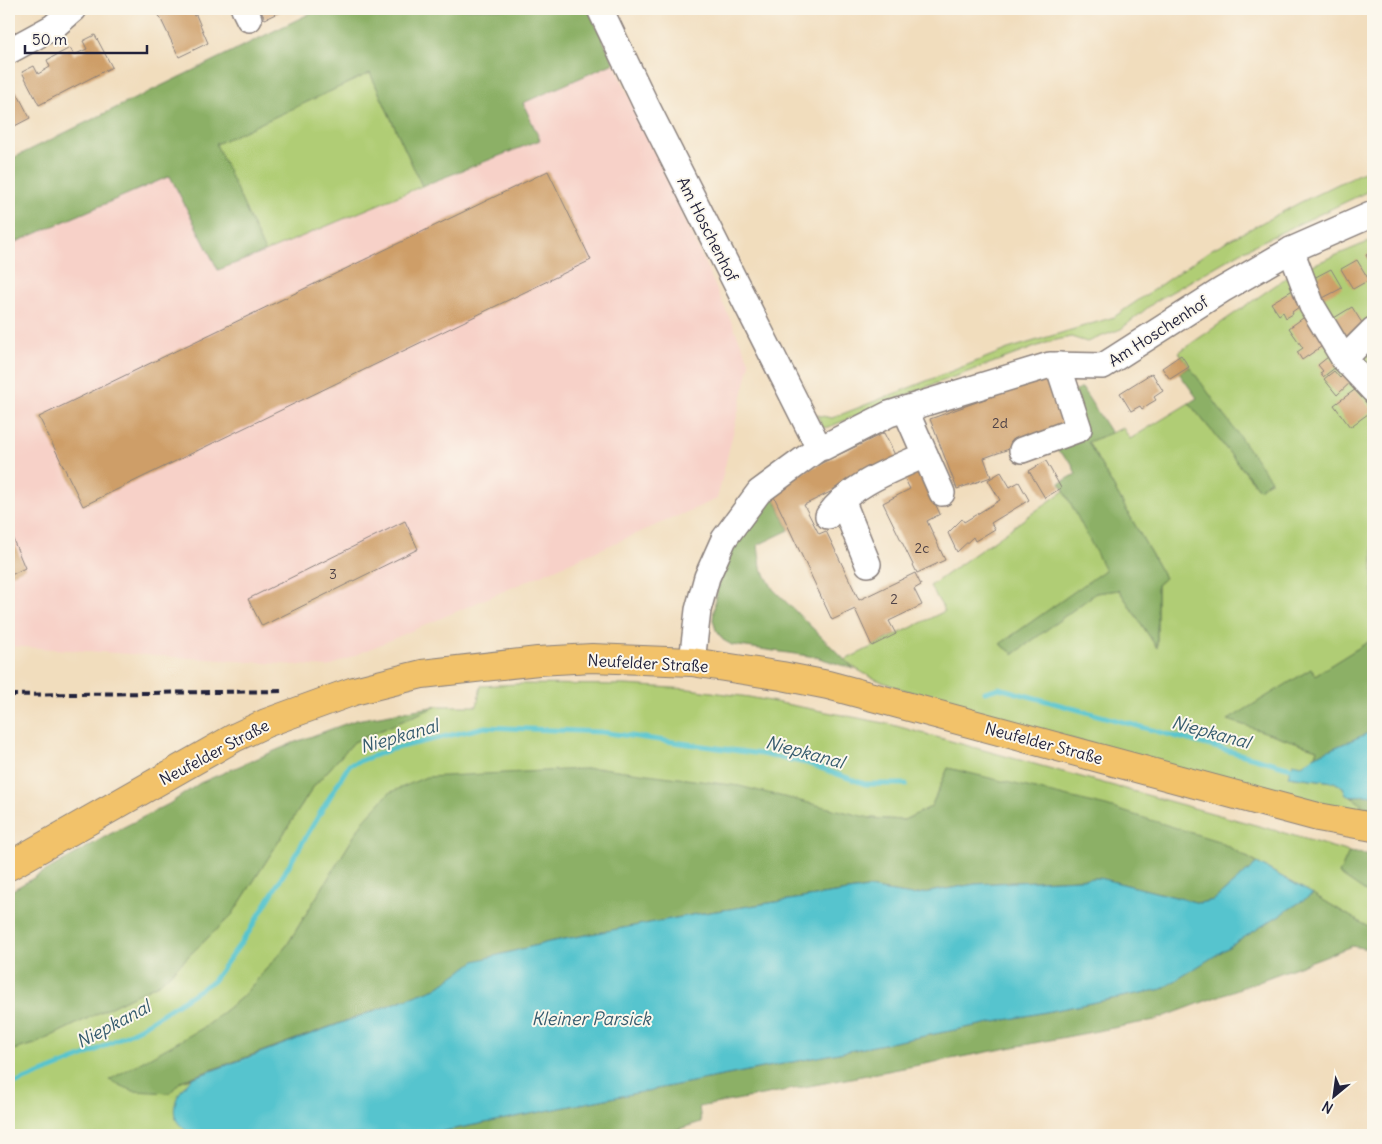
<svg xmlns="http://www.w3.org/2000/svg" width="1382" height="1144" font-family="Delius,sans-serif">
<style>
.built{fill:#f7d1c8}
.green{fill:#b0cd74;stroke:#697858}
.forest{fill:#8cb066;stroke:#576950}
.water{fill:#57c4ce;stroke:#3c7384}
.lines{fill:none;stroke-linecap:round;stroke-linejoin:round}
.stream{stroke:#57c4ce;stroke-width:5}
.building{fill:#ce9e67}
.minor-casing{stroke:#8a807c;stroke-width:28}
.major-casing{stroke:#8a807c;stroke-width:30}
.minor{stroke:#fff;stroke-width:25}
.major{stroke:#f2c26a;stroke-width:28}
.rail{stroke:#22223b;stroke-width:4;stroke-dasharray:8 4;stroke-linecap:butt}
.labels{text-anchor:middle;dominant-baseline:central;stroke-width:4;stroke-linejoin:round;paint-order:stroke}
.number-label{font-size:14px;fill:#4d4146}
.street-label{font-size:16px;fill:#22223b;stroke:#fbf7ec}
.water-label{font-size:18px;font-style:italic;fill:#355b6e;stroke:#fbf7ec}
</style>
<rect width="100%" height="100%" fill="#fbf7ec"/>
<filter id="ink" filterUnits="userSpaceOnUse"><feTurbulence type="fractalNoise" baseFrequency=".02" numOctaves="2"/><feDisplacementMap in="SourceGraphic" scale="10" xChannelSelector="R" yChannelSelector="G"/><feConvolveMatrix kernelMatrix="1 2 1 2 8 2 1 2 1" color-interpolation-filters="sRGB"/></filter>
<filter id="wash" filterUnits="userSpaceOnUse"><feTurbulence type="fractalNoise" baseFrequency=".0096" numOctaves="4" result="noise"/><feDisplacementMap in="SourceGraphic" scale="20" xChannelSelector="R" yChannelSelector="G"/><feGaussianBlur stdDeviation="1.12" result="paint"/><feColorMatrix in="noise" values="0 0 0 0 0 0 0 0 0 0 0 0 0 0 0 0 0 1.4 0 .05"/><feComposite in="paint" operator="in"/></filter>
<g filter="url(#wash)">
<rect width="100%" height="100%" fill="#f1ddbd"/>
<path class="built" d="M614,63L750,363L717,499L328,667L9,646V245L170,176L219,270L540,140L522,104Z"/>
<g class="green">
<path d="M370,73L422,186L265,252L215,144Z"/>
<path d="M1373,167V189L1246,249L1156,301L1121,329L1087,342L1071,337L1052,341L921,389L829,427L823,428L817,415L832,418L1008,349L1114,317L1212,249L1301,202Z"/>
<path d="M1373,240V637L1368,642L1315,675L1311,669L1229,720L1317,749L1315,756L1288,776L1334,782L1343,787L1346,794L1362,804L1358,809H1373V817L1316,806L967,710L966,707C933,698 869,684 845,660L945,611L930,586L1065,490L1106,570L1000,644L1014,654L1096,593L1119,590L1157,648V585L1165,578L1088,442L1123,428L1130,439L1189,403L1258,488L1271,481L1179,352L1293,273Z"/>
<path d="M517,684L625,685L689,689L749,697L889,724L1288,834L1349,852L1339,874L1373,897V930L1313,894L1218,841L948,768L931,807L904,820L870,818L364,820L287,945L242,997L203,1028L175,1045L181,1081L192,1078L184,1086L178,1122L192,1135H9V1051L35,1044L160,983L232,915L314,786L354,742L437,706H477L481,686Z"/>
</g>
<g class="forest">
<path d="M319,9H588L614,63L523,103L540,140L422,186L370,73L216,144L265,252L218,270L170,176L9,245V160Z"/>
<path d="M1190,367L1262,468L1271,480L1259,489L1189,403L1197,398L1179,373Z"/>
<path d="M1082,388L1111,433L1088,442L1165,578L1157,585V648L1119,590L1096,593L1014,654L1000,644L1105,570L1060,483L1076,474L1071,462L1052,446L1072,393Z"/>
<path d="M770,488L789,530L758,545L761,567L773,589L854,669L816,657L732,645L723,640L716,630L713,620L715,601L721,574L726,553Z"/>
<path d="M1373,637V731L1315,756L1317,749L1228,720L1311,669L1315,675L1368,642Z"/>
<path d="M437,706L354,742L314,786L232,915L160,983L35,1044L9,1051V892L110,834L169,804L200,783L293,743L356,720Z"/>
<path d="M602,768L739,786L870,818L904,820L931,807L948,768L1106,806L1218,841L1257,863L1214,900L1199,903L1099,878L975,884L912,895L867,888L697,914L549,942L476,961L436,988L181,1081L170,1093L133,1091L109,1080L203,1028L242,997L287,945L364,820L389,793L426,777Z"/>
<path d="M1363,794L1373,796V809H1357L1362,804L1351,797Z"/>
<path d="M1349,852L1373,855V897L1339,874Z"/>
<path d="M1313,894L1373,930V950L1352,946L1155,1020L699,1107L701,1122L660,1135H424L1162,989Z"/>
</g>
<g class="water">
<path d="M1373,731V796C1363,794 1353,798 1346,794L1343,787L1334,782L1288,776L1293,763L1302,765L1315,756Z"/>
<path d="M1257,863L1313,894L1162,989L424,1135H192C187,1131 180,1126 177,1121C169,1104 181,1089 192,1078L436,988L475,961L549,942L697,914L868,888L912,895L975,884L1099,878L1199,903L1214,900Z"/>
</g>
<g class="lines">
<g class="stream">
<path d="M985,692L999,688L1291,768H1296"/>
<path d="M9,1086L84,1056L140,1028L213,981L249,932L349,765L392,749L485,727L601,732L761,754L806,763L865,784H906"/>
</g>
</g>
<g id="blocks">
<g class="building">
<path d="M156,9H191L194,16L196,15L208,43L179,57Z"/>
<path d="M260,9H286L265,19Z"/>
<path d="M95,35L112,67L39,105L22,72L34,66L38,74L50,67L47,60L70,48L74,55L87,49L83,41Z"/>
<path d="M13,85L30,118L9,129V87Z"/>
<path d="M548,171L591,260L83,506L39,417Z"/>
<path d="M1373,251V268L1366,255Z"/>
<path d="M1357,260L1369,280L1353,289L1341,269Z"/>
<path d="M1331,269L1342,288L1319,300L1310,280Z"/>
<path d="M1296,288L1306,302L1292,312L1293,314L1286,318L1283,312L1279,315L1271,303Z"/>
<path d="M1352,307L1367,331L1344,347L1329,321Z"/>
<path d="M1310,313L1328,342L1302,360L1297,352L1303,348L1289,328Z"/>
<path d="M1181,355L1189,367L1170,379L1162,368Z"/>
<path d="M1328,357L1332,361L1340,364L1323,377L1320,373L1323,371L1318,365Z"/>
<path d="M1334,371L1340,378L1344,374L1354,379L1337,395L1324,379Z"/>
<path d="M1152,373L1163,391L1154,397L1156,400L1149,404L1142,409L1140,406L1131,411L1120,393Z"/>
<path d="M1051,375L1070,427L984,458L991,477L957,489L930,419Z"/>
<path d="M1356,389L1372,411L1350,427L1334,405Z"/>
<path d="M884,433L897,459L804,505L819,534L826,531L859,600L915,573L921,585L914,589L922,605L889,621L896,634L872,646L855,609L832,620L770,488Z"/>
<path d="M1046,461L1061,488L1045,498L1029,471Z"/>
<path d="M918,466L940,514L927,521L945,560L917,573L883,503L910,489L902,473Z"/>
<path d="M1001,472L1010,487L1019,482L1029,500L991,523L995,529L975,541L973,537L957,552L948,533L962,519L964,522L1000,500L988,480Z"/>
<path d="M405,521L418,549L262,626L248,599Z"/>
<path d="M9,530L25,568L9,576Z"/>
</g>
</g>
</g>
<g filter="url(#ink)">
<use href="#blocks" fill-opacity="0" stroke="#8a807c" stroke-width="1"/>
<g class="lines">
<defs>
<g id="minor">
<path d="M244,9L249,19"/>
<path d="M600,9L646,105L819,448"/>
<path d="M9,51L53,27L74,9"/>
<path d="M1291,250L1312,306L1344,359L1373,390"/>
<path d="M1344,359L1373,330"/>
<path d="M905,409L942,493"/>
<path d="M1022,450L1079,429L1058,365"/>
<path d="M842,500L868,564"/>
<path d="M828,516C850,485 891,470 925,455"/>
<path d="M692,662L698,610L707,577L724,539L759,492L819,448L824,447L889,414L1050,365L1103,366L1222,290L1291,250L1373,214"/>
</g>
<path id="major" d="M9,866L234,738L266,723L354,691L422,674L538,661L592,658L692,662L782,676L828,685L1277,806L1318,817L1373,827"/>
</defs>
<use href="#minor" class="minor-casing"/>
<use href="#major" class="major-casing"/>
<use href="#minor" class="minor"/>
<use href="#major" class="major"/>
<path class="rail" d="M9,695L283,691"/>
</g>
</g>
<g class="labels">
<g class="number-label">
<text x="1000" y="423">2d</text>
<text x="922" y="548">2c</text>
<text x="333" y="574">3</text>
<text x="894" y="599">2</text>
</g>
<g class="street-label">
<text transform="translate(708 229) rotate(63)">Am Hoschenhof</text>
<text transform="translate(1158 331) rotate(-33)">Am Hoschenhof</text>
<text transform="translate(648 663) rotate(3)">Neufelder Straße</text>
<text transform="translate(1044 743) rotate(15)">Neufelder Straße</text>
<text transform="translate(214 752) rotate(-28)">Neufelder Straße</text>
</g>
<g class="water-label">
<text transform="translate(1211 732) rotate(15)">Niepkanal</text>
<text transform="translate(399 736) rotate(-16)">Niepkanal</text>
<text transform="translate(805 752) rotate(15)">Niepkanal</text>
<text x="591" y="1018">Kleiner Parsick</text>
<text transform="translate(113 1024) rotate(-28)">Niepkanal</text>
</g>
</g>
<rect width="1382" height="1144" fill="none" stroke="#fbf7ec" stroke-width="30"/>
<g transform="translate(1334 1096) rotate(209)" stroke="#fbf7ec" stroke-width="4" paint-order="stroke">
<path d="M0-4L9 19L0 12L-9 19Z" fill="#22223b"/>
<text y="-8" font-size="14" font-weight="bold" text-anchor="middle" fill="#22223b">N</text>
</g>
<path d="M25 45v8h122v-8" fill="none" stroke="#22223b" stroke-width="2.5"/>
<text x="32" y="45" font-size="15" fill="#22223b" stroke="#fbf7ec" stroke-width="4" paint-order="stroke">50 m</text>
</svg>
